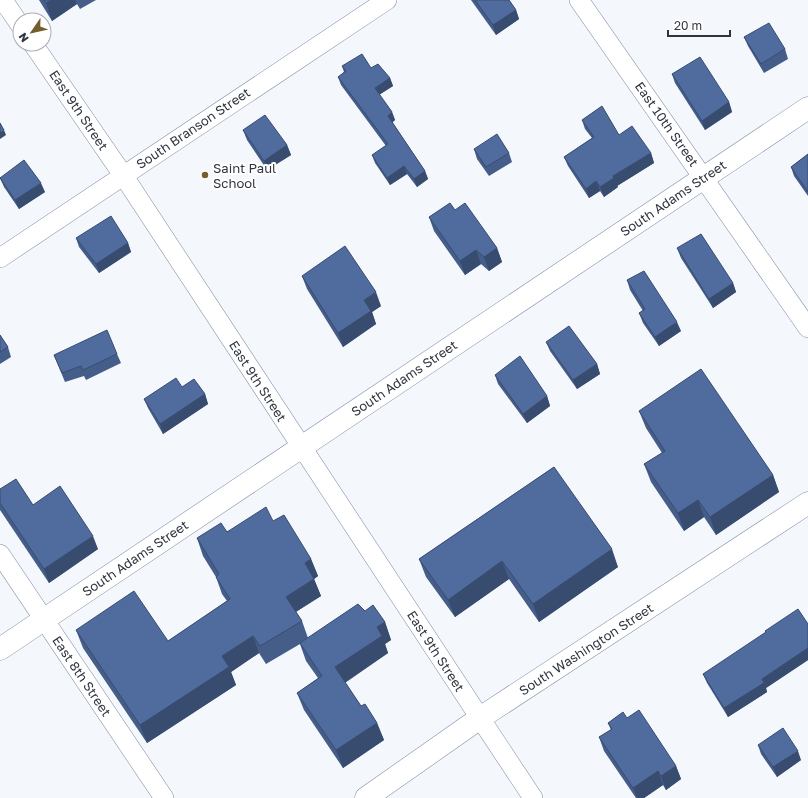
<svg xmlns="http://www.w3.org/2000/svg" width="808" height="798" font-family="'Golos Text',sans-serif">
<style>
.lines{fill:none;stroke-linecap:round;stroke-linejoin:round}
.street-casing{stroke:#7e8ca5;stroke-width:20}
.secondary-casing{stroke:#7e8ca5;stroke-width:23}
.street{stroke:#fff;stroke-width:19}
.secondary{stroke:#fff;stroke-width:22}
.wall{fill:#455d89}
.shaded-wall{fill:#384c6f}
.building{fill:#506c9f;stroke:#384c6f}
.poi-dot{fill:#765d2e;stroke:#fff;stroke-width:1.5}
.labels{text-anchor:middle;dominant-baseline:central;stroke-width:4;stroke-linejoin:round;paint-order:stroke}
.street-label{font-size:13px;fill:#2f353f;stroke:#fff}
.poi-label{font-size:13px;fill:#2f353f;stroke:#fff;text-anchor:start}
</style>
<rect width="100%" height="100%" fill="#f4f7fc"/>
<g class="lines">
<defs>
<g id="street">
<path d="M3,0L20,25"/>
<path d="M579,0L808,328"/>
<path d="M33,44L123,175L480,718L533,798"/>
<path d="M0,258L387,0"/>
<path d="M0,554L164,798"/>
</g>
<g id="secondary">
<path d="M0,649L808,108"/>
<path d="M366,798L480,718L808,503"/>
</g>
</defs>
<use href="#street" class="street-casing"/>
<use href="#secondary" class="secondary-casing"/>
<use href="#street" class="street"/>
<use href="#secondary" class="secondary"/>
</g>
<g class="wall">
<path d="M39,0H96L80,9L77,4L52,21Z"/>
<path d="M471,0H509L516,10L519,19L496,35Z"/>
<path d="M744,37L785,49L788,59L764,73L748,46Z"/>
<path d="M342,66L371,68L390,78L393,86L379,95L392,112L395,120L392,122L425,171L428,179L417,187L407,174L390,185L375,163L372,155L386,146L341,85L338,77L344,72Z"/>
<path d="M672,74L729,102L732,112L705,130L675,83Z"/>
<path d="M582,120L619,135L651,153L654,163L617,186L618,187L604,197L600,191L589,198L568,166L564,157L592,138L585,129Z"/>
<path d="M243,130L287,145L291,155L267,170L247,140Z"/>
<path d="M474,149L509,153L512,162L489,176L477,159Z"/>
<path d="M808,154V196L794,176L791,167Z"/>
<path d="M0,178L45,192L19,209L4,187Z"/>
<path d="M455,210L497,248L502,262L489,271L481,264L465,275L434,231L429,217Z"/>
<path d="M76,238L128,243L131,252L99,273L79,247Z"/>
<path d="M677,248L733,283L736,292L713,308L681,258Z"/>
<path d="M302,276L381,306L372,312L376,324L343,347L307,289Z"/>
<path d="M627,280L681,331L659,346L643,323L639,313L643,311L630,290Z"/>
<path d="M0,335L8,347L11,357L0,364Z"/>
<path d="M546,342L597,364L600,374L577,389L550,351Z"/>
<path d="M117,354L121,363L86,380L84,376L65,382L58,365L54,355Z"/>
<path d="M495,375L547,396L550,406L527,423L498,384Z"/>
<path d="M182,387L205,394L208,404L163,434L148,408L144,399Z"/>
<path d="M639,411L773,475L779,492L716,535L704,517L684,531L651,482L644,464L662,453L646,428Z"/>
<path d="M554,467L618,567L539,622L509,579L455,617L426,577L419,559Z"/>
<path d="M0,489L33,505L98,549L49,583L0,510Z"/>
<path d="M273,521L311,559L318,576L314,579L321,596L296,612L302,621L308,638L365,611L385,622L391,640L385,644L388,653L345,683L361,706L377,723L384,740L343,768L304,710L297,693L318,678L306,661L300,644L266,664L259,653L231,672L236,685L147,743L83,648L76,630L168,641L227,601L222,594L216,577L203,556L197,538Z"/>
<path d="M808,624V660L766,688L767,692L728,717L707,683L703,674Z"/>
<path d="M627,718L676,766L681,779L666,790L663,785L644,798H636L604,751L599,737L611,730L608,723Z"/>
<path d="M758,745L801,760L777,777L761,754Z"/>
</g>
<g class="shaded-wall">
<path d="M51,0H75L77,4L52,21L46,3Z"/>
<path d="M516,10L519,19L496,35L493,25Z"/>
<path d="M390,78L393,86L377,96L375,88Z"/>
<path d="M729,102L732,112L705,130L702,121Z"/>
<path d="M392,112L395,120L391,124L388,116Z"/>
<path d="M4,130L6,135L0,139V133Z"/>
<path d="M287,145L291,155L267,170L264,161Z"/>
<path d="M651,153L654,163L617,186L618,187L604,197L600,187L613,176Z"/>
<path d="M404,166L407,174L390,185L387,178Z"/>
<path d="M425,171L428,179L417,187L414,179Z"/>
<path d="M596,181L600,191L589,198L586,189Z"/>
<path d="M41,183L45,192L19,209L15,200Z"/>
<path d="M128,243L131,252L99,273L96,264Z"/>
<path d="M497,248L502,262L489,271L484,257Z"/>
<path d="M476,250L481,264L465,275L460,261Z"/>
<path d="M733,283L736,292L713,308L709,299Z"/>
<path d="M376,292L381,306L372,312L376,324L343,347L338,333L364,300Z"/>
<path d="M677,322L681,331L659,346L655,337Z"/>
<path d="M597,364L600,374L577,389L573,380Z"/>
<path d="M205,394L208,404L163,434L160,424Z"/>
<path d="M547,396L550,406L527,423L523,414Z"/>
<path d="M773,475L779,492L716,535L710,517Z"/>
<path d="M698,500L704,517L684,531L678,513Z"/>
<path d="M93,536L98,549L49,583L44,569Z"/>
<path d="M612,549L618,567L539,622L533,604Z"/>
<path d="M311,559L318,576L314,579L321,596L292,614L286,597L305,563Z"/>
<path d="M502,561L509,579L455,617L448,600Z"/>
<path d="M385,622L391,640L385,644L388,653L341,685L335,667L377,627Z"/>
<path d="M253,636L259,653L231,672L236,685L147,743L140,725L222,656Z"/>
<path d="M808,648V660L766,688L767,692L728,717L724,708L762,679Z"/>
<path d="M377,723L384,740L343,768L336,750Z"/>
<path d="M798,751L801,760L777,777L773,767Z"/>
<path d="M676,766L681,779L666,790L661,776Z"/>
<path d="M658,771L663,785L644,798H637L633,788Z"/>
</g>
<g class="building">
<path d="M44,0H51L46,3Z"/>
<path d="M475,0H509L516,10L493,25Z"/>
<path d="M769,23L785,49L761,64L744,37Z"/>
<path d="M362,54L371,68L378,64L390,78L375,88L392,112L388,116L425,171L414,179L404,166L387,178L372,155L388,144L338,77L346,71L342,66Z"/>
<path d="M700,57L729,102L702,121L672,74Z"/>
<path d="M602,106L619,135L632,126L651,153L613,176L614,178L600,187L596,181L586,189L564,157L594,137L582,120Z"/>
<path d="M265,115L287,145L264,161L243,130Z"/>
<path d="M0,123L4,130L0,133Z"/>
<path d="M497,134L509,153L486,167L474,149Z"/>
<path d="M808,154V192L791,167Z"/>
<path d="M24,160L41,183L15,200L0,178Z"/>
<path d="M450,203L455,210L465,203L497,248L484,257L476,250L460,261L429,217Z"/>
<path d="M111,216L128,243L96,264L76,238Z"/>
<path d="M701,234L733,283L709,299L677,248Z"/>
<path d="M345,246L376,292L364,300L371,311L338,333L302,276Z"/>
<path d="M644,271L677,322L655,337L639,313L645,309L627,280Z"/>
<path d="M569,326L597,364L573,380L546,342Z"/>
<path d="M107,330L117,354L83,370L81,366L62,373L54,355Z"/>
<path d="M0,335L8,347L0,352Z"/>
<path d="M520,356L547,396L523,414L495,375Z"/>
<path d="M701,369L773,475L710,517L698,500L678,513L644,464L665,451L639,411Z"/>
<path d="M176,378L182,387L194,379L205,394L160,424L144,399Z"/>
<path d="M554,467L612,549L533,604L502,561L448,600L419,559Z"/>
<path d="M16,479L33,505L60,486L93,536L44,569L0,503V489Z"/>
<path d="M266,507L273,521L284,515L311,559L305,563L314,579L286,597L302,621L260,646L253,636L222,656L229,667L140,725L76,630L134,591L168,641L230,599L216,577L219,574L197,538L221,523L227,532Z"/>
<path d="M358,604L365,611L373,605L385,622L377,627L382,636L335,667L361,706L365,704L377,723L336,750L297,693L322,676L300,643Z"/>
<path d="M798,609L808,624V648L762,679L764,683L724,708L703,674L766,632L765,631Z"/>
<path d="M639,710L676,766L661,776L658,771L633,788L599,737L612,729L608,723L623,712L627,718Z"/>
<path d="M783,728L798,751L773,767L758,745Z"/>
</g>
<circle class="poi-dot" cx="205" cy="175" r="4"/>
<g class="labels">
<g class="street-label">
<text transform="translate(79 110) rotate(56)">East 9th Street</text>
<text transform="translate(667 124) rotate(55)">East 10th Street</text>
<text transform="translate(193 128) rotate(-34)">South Branson Street</text>
<text transform="translate(673 198) rotate(-34)">South Adams Street</text>
<text transform="translate(404 378) rotate(-34)">South Adams Street</text>
<text transform="translate(258 381) rotate(57)">East 9th Street</text>
<text transform="translate(135 558) rotate(-34)">South Adams Street</text>
<text transform="translate(586 649) rotate(-33)">South Washington Street</text>
<text transform="translate(436 651) rotate(57)">East 9th Street</text>
<text transform="translate(82 676) rotate(56)">East 8th Street</text>
</g>
<g class="poi-label">
<text x="213" y="168">Saint Paul<tspan x="213" dy="15">School</tspan></text>
</g>
</g>
<g transform="translate(32 32) rotate(236)"><circle r="19" fill="#ffffff" stroke="#acaeb2"/>
<path d="M0-3L7 15L0 10L-7 15Z" fill="#765d2e"/>
<text y="-6" font-size="11" font-weight="bold" text-anchor="middle" fill="#2f353f">N</text>
</g>
<path d="M668 30v6h62v-6" fill="none" stroke="#2f353f" stroke-width="2"/>
<text x="674" y="30" font-size="12" fill="#2f353f" stroke="#ffffff" stroke-width="3" paint-order="stroke">20 m</text>
</svg>
